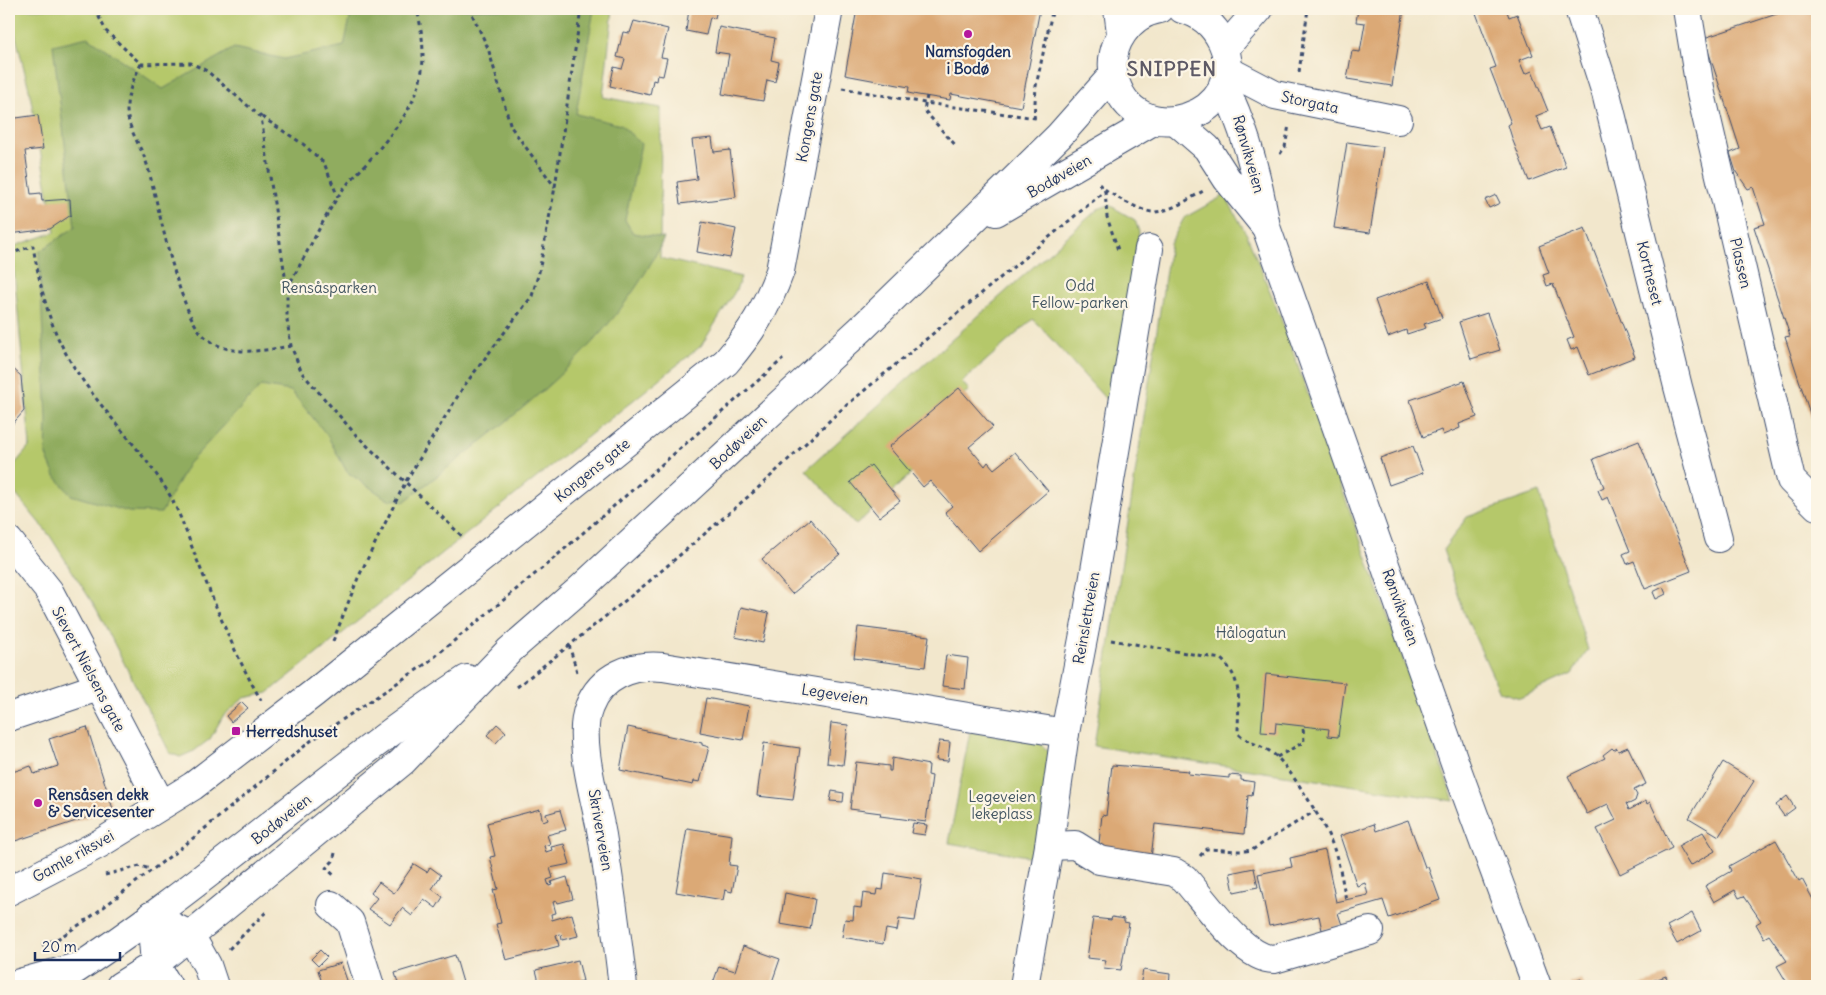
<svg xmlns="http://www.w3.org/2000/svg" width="1826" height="995" font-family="Delius,sans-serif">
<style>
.green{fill:#b5c86b;stroke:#687c64}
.forest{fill:#90ac5f;stroke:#566e5e}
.building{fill:#dba976}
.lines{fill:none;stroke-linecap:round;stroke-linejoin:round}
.minor-casing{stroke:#3b4b6e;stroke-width:30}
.highway-casing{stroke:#3b4b6e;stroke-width:30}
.path{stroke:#3b4b6e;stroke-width:3;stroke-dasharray:4 4;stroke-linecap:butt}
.minor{stroke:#fff;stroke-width:28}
.highway{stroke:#fff;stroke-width:28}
.poi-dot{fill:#b5179e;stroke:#fcf5e5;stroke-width:2}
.labels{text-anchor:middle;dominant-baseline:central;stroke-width:4.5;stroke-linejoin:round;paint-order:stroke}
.poi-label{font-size:15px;font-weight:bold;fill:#1b2f5e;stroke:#fcf5e5;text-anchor:start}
.street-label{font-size:15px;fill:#1b2f5e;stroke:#fcf5e5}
.park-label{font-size:15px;fill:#425561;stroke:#fcf5e5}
.district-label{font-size:20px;font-weight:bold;letter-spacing:1px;fill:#5e5a66;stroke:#fcf5e5}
</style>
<rect width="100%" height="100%" fill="#fcf5e5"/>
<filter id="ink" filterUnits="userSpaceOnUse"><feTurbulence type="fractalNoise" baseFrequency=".02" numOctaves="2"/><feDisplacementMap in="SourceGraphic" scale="10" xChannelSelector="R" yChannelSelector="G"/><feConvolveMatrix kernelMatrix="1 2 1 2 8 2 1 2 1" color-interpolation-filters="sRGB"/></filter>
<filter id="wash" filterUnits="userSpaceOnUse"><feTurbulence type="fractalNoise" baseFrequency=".0096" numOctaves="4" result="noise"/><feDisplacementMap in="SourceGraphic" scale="20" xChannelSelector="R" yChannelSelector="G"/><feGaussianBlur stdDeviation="1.12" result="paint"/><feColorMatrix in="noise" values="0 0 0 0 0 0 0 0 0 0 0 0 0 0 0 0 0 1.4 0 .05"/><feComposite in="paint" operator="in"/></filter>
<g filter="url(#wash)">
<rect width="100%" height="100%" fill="#f2e7cc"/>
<g class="green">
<path d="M9,9H613L603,97L661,108L660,258L741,277L736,290L701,346L268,693L244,698L223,716L210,739L194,751L180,757L170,753L97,610L50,536L9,486V471L30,446L12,247L55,232L29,89Z"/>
<path d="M1225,195L1247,235L1280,316L1454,801L1094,746L1170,244L1184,218Z"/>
<path d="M1109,205L1135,220L1139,232L1112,406L1033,319L962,382L969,390L900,451L916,469L856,525L806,470L1098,209Z"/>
<path d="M1539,492L1588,650L1572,674L1520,698L1500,692L1465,615L1443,550L1467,517Z"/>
<path d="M970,731L1039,743L1051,753L1038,858L949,843Z"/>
</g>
<path class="forest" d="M352,9H594L576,114L621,125L641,144L625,220L633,233L664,238C610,353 500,425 404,502L396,499L390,501L347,472L327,435L291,391L261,386L188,464L161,513L129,512L71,495L55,476L46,455L47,419L39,252L75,227L53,45L88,37L163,89L234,48L284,59L344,46Z"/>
<g id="blocks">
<g class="building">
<path d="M689,9H717L715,18L710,17L706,35L686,31Z"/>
<path d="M857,9H1040L1021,107L951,94L950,100L918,95L908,93L909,87L845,75Z"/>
<path d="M1358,9H1404L1392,86L1347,79L1352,51L1360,52L1365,23L1356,22Z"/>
<path d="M1487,9H1506L1509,17L1517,14L1533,55L1519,60L1525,74L1532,71L1548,111L1536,116L1542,130L1550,127L1566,167L1529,181L1513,141L1508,125L1511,123L1490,69L1496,67L1476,13Z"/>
<path d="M1792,9H1817V435L1785,337L1790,336L1754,227L1765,224L1753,187L1748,189L1736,172L1730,153L1740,149L1704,38Z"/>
<path d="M634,21L668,29L661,57L667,58L663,76L657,75L656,81L653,80L650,95L610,86L614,67L622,69L625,59L617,57L623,32L630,33Z"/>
<path d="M719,27L775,38L771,60L779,62L775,82L767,80L763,101L722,94L729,54L715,52Z"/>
<path d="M38,115L43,149L25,151L31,194L41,193L42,201L70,199L71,215L50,229L9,234V119Z"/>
<path d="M712,138L714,152L730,150L736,197L680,204L677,182L697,179L692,140Z"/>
<path d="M1347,142L1383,147L1370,233L1334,228Z"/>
<path d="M1496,195L1500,203L1489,208L1485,200Z"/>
<path d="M702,222L736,229L730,258L697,252Z"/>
<path d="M1585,228L1635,357L1589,375L1578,347L1571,350L1567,340L1574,337L1553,284L1547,286L1543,275L1549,273L1539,246Z"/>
<path d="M1429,281L1442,318L1424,324L1426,328L1416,331L1407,334L1406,330L1388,337L1375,300Z"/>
<path d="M1487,313L1500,350L1471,359L1459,322Z"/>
<path d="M9,365L21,376L24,411L9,428Z"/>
<path d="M1464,381L1477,417L1459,424L1460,428L1443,435L1441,430L1423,437L1410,400Z"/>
<path d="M959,388L993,427L969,447L985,466L988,462L994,469L1015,452L1048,491L978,551L945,512L952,506L930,481L923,487L889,447Z"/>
<path d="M1639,441L1691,571L1645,589L1634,561L1627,564L1623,554L1630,551L1608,497L1602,500L1598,490L1604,487L1593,459Z"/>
<path d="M1413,446L1423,473L1389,485L1380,458Z"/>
<path d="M871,465L900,501L879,517L850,482Z"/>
<path d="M810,519L840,554L792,594L762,559Z"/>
<path d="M1663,587L1666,594L1656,599L1653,592Z"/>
<path d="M741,607L769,613L763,643L735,637Z"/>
<path d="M9,615L14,630L9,632Z"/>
<path d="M858,627L929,636L925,667L854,658Z"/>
<path d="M946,655L968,658L965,689L942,686Z"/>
<path d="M1266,674L1345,683L1338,737L1328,736L1329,729L1276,723L1275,733L1261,732Z"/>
<path d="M706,698L749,706L743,740L700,732Z"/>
<path d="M242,702L248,708L231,722L226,716Z"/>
<path d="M831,723L848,725L843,765L827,763Z"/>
<path d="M497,724L506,732L496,743L487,735Z"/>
<path d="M87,727L113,809L9,843V773L31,766L34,774L58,766L49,739Z"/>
<path d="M628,727L702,743V745L709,747L700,782L694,781L693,785L620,770Z"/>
<path d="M939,741L950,742L948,761L936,760Z"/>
<path d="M764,743L800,748L793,800L757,796Z"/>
<path d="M1628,747L1646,784L1634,790L1637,795L1635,801L1629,804L1626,803L1629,810L1646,801L1647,804L1650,802L1672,848L1620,874L1597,829L1616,820L1608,804L1587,814L1568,776L1605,758L1603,755L1612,748L1614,750L1617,748L1618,751Z"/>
<path d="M892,758L929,765L928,775L932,776L926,822L880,816L881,813L850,809L856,762L889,766V771H891Z"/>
<path d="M1723,762L1754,781L1719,836L1689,818Z"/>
<path d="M1112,765L1189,771L1188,774L1229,778V775L1241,776V780L1254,782L1252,796L1248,795L1244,834L1155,824L1151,858L1098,852L1102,815L1106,816Z"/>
<path d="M832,791L844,793L843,802L830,801Z"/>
<path d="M1787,796L1795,808L1784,816L1776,805Z"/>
<path d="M540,809L543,822L548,820L546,814L560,810L566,830L547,835L550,844L544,846L546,852L552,850L551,847L564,844L570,864L550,868L553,878L547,880L549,886L552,885L551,882L567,877L573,899L558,903L557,901L553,902L556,913L551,914L552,920L572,914L578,936L562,940L561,934L556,935L559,946L506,960L496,924L501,923L493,890L498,889L490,857L495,856L487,823Z"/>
<path d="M1408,820L1425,867H1428L1440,900L1389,918L1383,900L1338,913L1342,925L1322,930L1319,916L1269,926L1258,874L1292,867L1290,858L1325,850L1336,902L1368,895L1365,883L1357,886L1340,836L1374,824L1376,831Z"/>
<path d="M913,823L927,825L925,835L911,833Z"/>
<path d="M687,828L732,835L729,865L737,866L732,892L725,890L723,900L676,892Z"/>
<path d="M1703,832L1715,851L1690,866L1678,846Z"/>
<path d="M1776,840L1799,881L1802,879L1817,907V986L1814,983L1808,986H1789L1777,966L1787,961L1769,935L1764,938L1756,924L1761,921L1744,896L1739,898L1735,890L1714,902L1705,886L1731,871L1729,866Z"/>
<path d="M414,864L427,872L430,867L441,875L432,889L443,897L436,908L424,899L412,916L402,908L390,924L368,909L377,898L371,893L379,882L394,893Z"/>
<path d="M1254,868L1258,887L1234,892L1230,873Z"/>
<path d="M885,873L922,879L915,921L899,919L897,931L886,929L883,944L842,937L845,919L853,920L854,907L861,908L863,893L876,895L877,889L883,890Z"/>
<path d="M785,893L815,899L810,929L780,924Z"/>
<path d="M1692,913L1701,931L1677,944L1667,926Z"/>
<path d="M1112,917L1124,919V922L1129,923L1121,970L1104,968L1106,960L1087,958L1093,918L1111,920Z"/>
<path d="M743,946L780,959L772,982L782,986H712L719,966L735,971Z"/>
<path d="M320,950L327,957L318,966L311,959Z"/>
<path d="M455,955L464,986H399L395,973Z"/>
<path d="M578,960L583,981L578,982L580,986H540L536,970Z"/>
<path d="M341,963L349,986H323L318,970Z"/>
<path d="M1143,970L1170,974L1169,986H1140Z"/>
<path d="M1666,976L1670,986H1638Z"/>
<path d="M1581,979L1584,986H1571L1570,983Z"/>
</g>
</g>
</g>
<g filter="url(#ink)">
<use href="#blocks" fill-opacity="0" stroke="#3b4b6e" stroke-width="1"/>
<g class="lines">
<defs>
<g id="minor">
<path d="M1118,9L1121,33"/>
<path d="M1579,9L1606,93L1678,387L1718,538"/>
<path d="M1687,9L1701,94L1791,480L1817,506"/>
<path d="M1227,70L1275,95L1398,120"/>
<path d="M1223,84C1246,129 1258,178 1266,227L1458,772L1537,986"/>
<path d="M1177,122L1207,148L1227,179L1265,226"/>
<path d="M9,541L49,591L161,804"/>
<path d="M9,717L98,687"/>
<path d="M1049,846L1075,845L1099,860L1174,872L1184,878C1204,900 1244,960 1274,959L1370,931"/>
<path d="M9,891L99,844L193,786L314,693L726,362C751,333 767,307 780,271L829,9"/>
<path d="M331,905L350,922L370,986"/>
<path d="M151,916L190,935L207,965L214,986"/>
<path d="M151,916L155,964L168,986"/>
<path d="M9,986L77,967"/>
<path d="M623,986C617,935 610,885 602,835C596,801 576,738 589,707C601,676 632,664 663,667L1065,733"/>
<path d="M1024,986L1049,846L1065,733L1087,618L1149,249"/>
</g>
<g id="highway">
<path d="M1160,9C1129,14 1107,46 1114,76C1132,157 1255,116 1222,42C1214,25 1200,13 1182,9"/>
<path d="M1225,48L1259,9"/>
<path d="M996,212L1155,120"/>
<path d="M50,986C197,894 323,774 467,679"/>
<path d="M120,986L155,964L402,762L510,650L579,590L861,329L962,231L1059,136L1113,75"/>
</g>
</defs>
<use href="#minor" class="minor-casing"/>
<use href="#highway" class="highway-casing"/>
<g class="path">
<path d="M95,9L106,31L141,64L191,63L207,71L261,117L287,289V320L291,346L302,373L356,435L464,538"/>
<path d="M467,9L471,12L488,48L511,127L555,187"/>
<path d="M141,64C135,76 127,93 127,107C126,128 143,148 148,168C159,206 178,312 204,336C228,358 261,351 291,346"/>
<path d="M1299,72L1308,9"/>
<path d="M842,88L925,103L1036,118"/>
<path d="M927,96L924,110L957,147"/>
<path d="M262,117L303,144L324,163L338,197"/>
<path d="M1034,119L1036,86L1052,12L1056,9"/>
<path d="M1280,154L1285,147L1289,125"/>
<path d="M1099,184C1107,193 1141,212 1153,212C1170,212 1189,199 1203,191"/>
<path d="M1105,191L1107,217L1119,253"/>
<path d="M9,254L33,246C38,276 47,317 61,344C88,399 136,440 168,492C179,511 187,534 195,555C215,604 234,654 261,700"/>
<path d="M287,288C304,259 319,227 337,198C345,185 357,174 367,163C414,108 434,83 417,9"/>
<path d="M1111,640L1221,659C1244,680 1238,704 1238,733C1249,745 1265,745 1277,757C1294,774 1328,828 1335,852C1340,867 1343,884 1346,900"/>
<path d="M333,641L358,578L406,481L464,386L532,296L539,272L555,187L581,9"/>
<path d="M569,645L577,672"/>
<path d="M517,687L646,584L757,489L842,409L1105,191"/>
<path d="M1277,757L1304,742L1303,726"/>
<path d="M335,853L333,861L326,868L336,877"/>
<path d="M1200,856L1206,849C1221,849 1239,853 1252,850L1315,811"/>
<path d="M105,875L140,866L150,869"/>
<path d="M42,945L59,938L88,919L186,844L312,740L427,663L546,565L783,359"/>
<path d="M229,949L267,911"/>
</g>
<use href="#minor" class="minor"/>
<use href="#highway" class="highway"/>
</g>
</g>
<g class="poi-dot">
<circle cx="968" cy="34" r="5"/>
<rect x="231" y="726" width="10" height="10" rx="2.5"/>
<circle cx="38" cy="803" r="5"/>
</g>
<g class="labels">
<g class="poi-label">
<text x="968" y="51" text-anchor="middle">Namsfogden<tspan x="968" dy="17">i Bodø</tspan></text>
<text x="246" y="731">Herredshuset</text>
<text x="48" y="794">Rensåsen dekk<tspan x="48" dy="17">&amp; Servicesenter</tspan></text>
</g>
<g class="street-label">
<text transform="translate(1310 102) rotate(12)">Storgata</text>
<text transform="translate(809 117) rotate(-80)">Kongens gate</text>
<text transform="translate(1249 154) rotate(74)">Rønvikveien</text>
<text transform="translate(1059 176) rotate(-30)">Bodøveien</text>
<text transform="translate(1741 263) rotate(77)">Plassen</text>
<text transform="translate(1650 273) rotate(76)">Kortneset</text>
<text transform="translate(738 442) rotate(-43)">Bodøveien</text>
<text transform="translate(592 470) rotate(-39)">Kongens gate</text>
<text transform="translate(1401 607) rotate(70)">Rønvikveien</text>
<text transform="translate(1086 618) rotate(-80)">Reinslettveien</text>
<text transform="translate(89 669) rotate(62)">Sievert Nielsens gate</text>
<text transform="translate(835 694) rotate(9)">Legeveien</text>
<text transform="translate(281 819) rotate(-38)">Bodøveien</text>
<text transform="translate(601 830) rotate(80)">Skriverveien</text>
<text transform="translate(73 856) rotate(-29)">Gamle riksvei</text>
</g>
<g class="park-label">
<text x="1080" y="285">Odd<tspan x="1080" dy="17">Fellow-parken</tspan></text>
<text x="329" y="287">Rensåsparken</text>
<text x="1251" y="632">Hålogatun</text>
<text x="1002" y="796">Legeveien<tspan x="1002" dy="17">lekeplass</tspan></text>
</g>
<g class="district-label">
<text x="1172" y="68">SNIPPEN</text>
</g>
</g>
<rect width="1826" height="995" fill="none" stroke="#fcf5e5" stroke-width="30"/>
<path d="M35 952v8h85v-8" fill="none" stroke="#1b2f5e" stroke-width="2.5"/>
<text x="42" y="952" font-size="15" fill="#1b2f5e" stroke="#fcf5e5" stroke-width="4" paint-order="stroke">20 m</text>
</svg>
